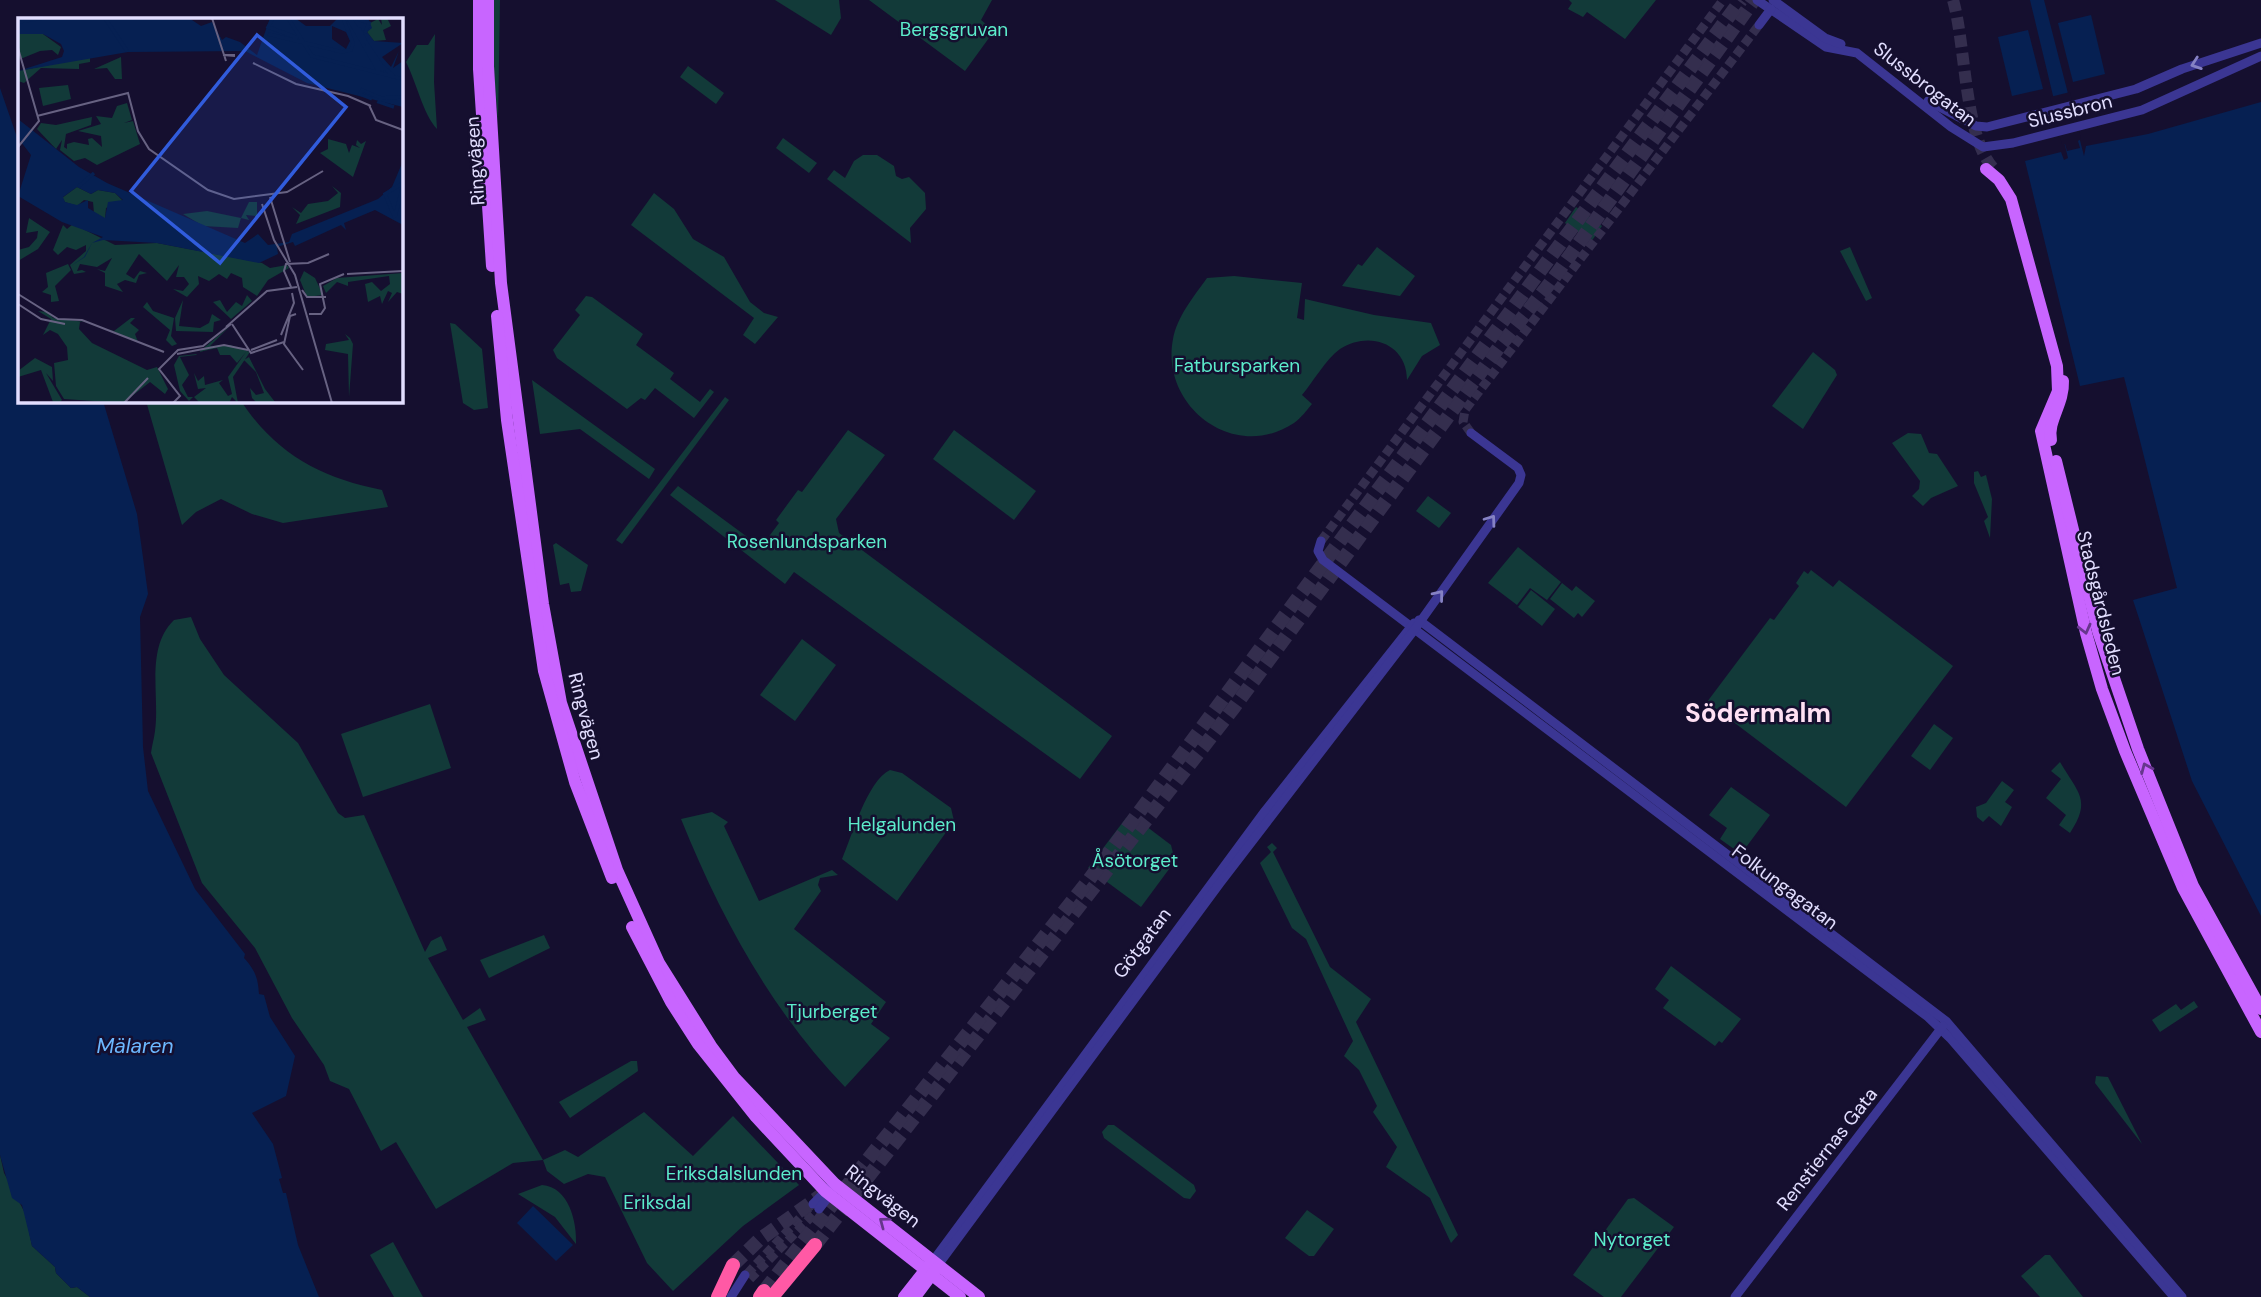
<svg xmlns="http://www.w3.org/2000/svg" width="2261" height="1297" font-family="'DM Sans',sans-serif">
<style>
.green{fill:#123a39}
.water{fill:#062052}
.pier{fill:#150f2f}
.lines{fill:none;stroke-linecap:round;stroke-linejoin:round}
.minor-tunnel{stroke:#342e4e;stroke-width:9;stroke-dasharray:9 4.5;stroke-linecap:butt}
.major-tunnel{stroke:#342e4e;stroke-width:12;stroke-dasharray:12 6;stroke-linecap:butt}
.highway-tunnel{stroke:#342e4e;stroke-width:14;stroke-dasharray:14 7;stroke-linecap:butt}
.minor{stroke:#3b3693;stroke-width:9}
.major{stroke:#c865ff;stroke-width:12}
.highway{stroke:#ff59a5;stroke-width:14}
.oneway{stroke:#8682c4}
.oneway2{stroke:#66368d}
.labels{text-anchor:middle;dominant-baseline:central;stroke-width:5;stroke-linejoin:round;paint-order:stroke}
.park-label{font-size:19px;fill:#5ceccb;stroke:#150f2f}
.street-label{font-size:19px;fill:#e2deff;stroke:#150f2f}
.water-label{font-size:21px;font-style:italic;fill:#6cb8ff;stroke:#150f2f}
.district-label{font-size:26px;font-weight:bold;fill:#ffe0f3;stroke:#150f2f}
.inset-river{fill:none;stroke:#062052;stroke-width:3.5}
.inset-road{fill:none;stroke:#676282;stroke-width:2}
.view{fill:#315cdc;fill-opacity:0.15;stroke:#315cdc;stroke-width:3.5}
.inset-edge{fill:none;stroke:#e2deff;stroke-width:3.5}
</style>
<rect width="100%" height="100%" fill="#150f2f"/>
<g class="green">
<path d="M493,0H500L498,122L491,34Z"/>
<path d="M775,0H839L841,18L831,35Z"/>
<path d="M869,0H992L981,20L994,31L965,71Z"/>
<path d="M1569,0H1656L1625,39L1587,12L1583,17L1568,9L1572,3Z"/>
<path d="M435,34L434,82L437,129C423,114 416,81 406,62L417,45H428Z"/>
<path d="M688,66L724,93L716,104L680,77Z"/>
<path d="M783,138L817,163L809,173L776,148Z"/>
<path d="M863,155H877L894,166L896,176L902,179L909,177L925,193L926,209L910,228L911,243L827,179L834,170L845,178L854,161Z"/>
<path d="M654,193L674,209L693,239L724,257L750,302L764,313L778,317L755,344L743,335L754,318L631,225Z"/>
<path d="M1576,207L1602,226L1591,242L1565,223Z"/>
<path d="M1377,247L1415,276L1400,296L1342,286L1358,264L1362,266Z"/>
<path d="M1850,247L1872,298L1866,301L1840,251Z"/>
<path d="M1234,276L1302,283L1297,318L1304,320L1305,299L1374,315L1431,323L1440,345L1422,356L1407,380C1407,344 1370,330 1340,349C1326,359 1313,382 1302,395L1312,404C1307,410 1301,418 1294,423C1234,463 1160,406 1173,339C1177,317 1194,296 1207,278Z"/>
<path d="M586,296L592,297L643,334L636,345L674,373L670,379L700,402L710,389L714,392L694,418L655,388L645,400L641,398L627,409L557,358L553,350L580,315L575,310Z"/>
<path d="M450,323L455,324L482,349L488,408L474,410L463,403Z"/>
<path d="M1813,352L1835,370L1837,375L1803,429L1772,406Z"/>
<path d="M532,380L655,469L649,479L580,429L540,434Z"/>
<path d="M725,397L729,400L622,544L616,540Z"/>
<path d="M146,401H241C276,454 321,478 382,490L388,507L283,523L252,514L221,499L196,512L182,525Z"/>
<path d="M848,430L885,455L836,519L839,533L1112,736L1080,779L794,572L785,584L670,495L678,486L761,547L779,523L776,520L798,490L802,492Z"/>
<path d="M954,430L1036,491L1014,520L933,459Z"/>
<path d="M1908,433L1921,434L1929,453L1937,454L1958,486L1931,498L1923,506L1912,496L1919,489L1920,481L1892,443Z"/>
<path d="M1978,471L1981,477L1986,475L1992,499L1990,538L1984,521L1988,517L1974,483V472Z"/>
<path d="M1428,496L1451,513L1439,528L1416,511Z"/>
<path d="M556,543L588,565L581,591L571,592L569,583L560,585L553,545Z"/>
<path d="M1518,547L1561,582L1547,600L1530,588L1517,605L1488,583Z"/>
<path d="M1811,570L1833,587L1839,580L1953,666L1846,807L1707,702L1770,618L1774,620L1799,586L1796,583L1804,571L1808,574Z"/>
<path d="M1562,583L1572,591L1576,586L1595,601L1582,617L1578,613L1574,618L1550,599Z"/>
<path d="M1531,590L1555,609L1542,626L1518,607Z"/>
<path d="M191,617L200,639L224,675L298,743L338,813L345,818L364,815L425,952L431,941L441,936L447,950L428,958L463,1020L480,1008L486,1020L467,1027L543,1160L565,1150L578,1157L644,1112L693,1156L733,1116L799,1185L743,1226L673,1291L647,1263L605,1177L588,1174L564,1184L547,1171L543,1160L513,1163L436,1209L396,1142L381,1151L349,1089L330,1081L324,1065L292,1018L255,948L202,883L151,753C152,745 154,739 155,731C160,696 145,648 174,620Z"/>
<path d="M802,639L836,665L795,721L760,695Z"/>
<path d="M430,704L451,768L363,797L341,734Z"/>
<path d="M1934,724L1953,738L1930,770L1911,756Z"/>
<path d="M2060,762C2078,793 2092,800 2070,833L2059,825L2066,815L2046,798L2061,779L2051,771Z"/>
<path d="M890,770L902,773L951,808L954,821L897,901L842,859C852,836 867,781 890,770Z"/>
<path d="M2002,781L2014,790L2005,802L2012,807L2001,826L1989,816L1983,822L1977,817L1976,807L1986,803Z"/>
<path d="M1731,787L1770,815L1741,854L1720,839L1727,828L1709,815Z"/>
<path d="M712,812L728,822L724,826L759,901L832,870L838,875L820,878L818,885L821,891L794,929L886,1002L871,1024L890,1038L845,1087C771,1010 721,918 681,819Z"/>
<path d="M1134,817L1171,845L1175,861L1141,907L1088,868L1126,818Z"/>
<path d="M1272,843L1277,848L1273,852L1330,967L1371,999L1356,1022L1458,1235L1451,1243L1430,1198L1386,1167L1397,1147L1373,1112L1377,1106L1359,1070L1344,1056L1353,1041L1306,939L1292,928L1260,863L1271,852L1267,847Z"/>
<path d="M544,935L550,948L489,978L480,960Z"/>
<path d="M1671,966L1741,1019L1722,1043L1719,1041L1715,1046L1663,1008L1669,1000L1655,989Z"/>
<path d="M2194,1001L2198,1007L2160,1032L2152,1020L2176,1004L2181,1010Z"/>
<path d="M631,1061H637L638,1071L570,1118L559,1102Z"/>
<path d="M2096,1076L2108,1077L2142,1144L2095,1083Z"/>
<path d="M1108,1125H1114L1194,1185L1196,1191L1190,1199L1184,1198L1104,1138L1102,1132Z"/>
<path d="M0,1155L4,1173L25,1213L32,1246L55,1267L56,1273L71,1288L77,1287L90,1297H0Z"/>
<path d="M542,1185C569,1187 577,1222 576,1244L555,1217L518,1194Z"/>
<path d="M1634,1198L1674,1227L1621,1297H1604L1573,1275L1628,1199Z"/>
<path d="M1307,1210L1334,1229L1314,1256H1309L1285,1238Z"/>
<path d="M393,1242L423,1297H394L370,1255Z"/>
<path d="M2045,1255H2050L2083,1297H2040L2021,1276Z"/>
</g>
<g class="water">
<path d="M2030,0H2044L2084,156L2086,146L2148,134L2261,102V916L2192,781L2133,600L2177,588L2124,377L2080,386L2025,161L2061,152L2064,160L2068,158Z"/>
<path d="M2091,15L2105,74L2073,82L2058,23Z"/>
<path d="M2028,30L2043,89L2012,96L1998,37Z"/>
<path d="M0,88L19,143V401H103L137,514L148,594L140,617L143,747L148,791L195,889L245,954L244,958C257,972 258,981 259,994L264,995L270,1017L295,1056L286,1096L252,1113L273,1144L282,1178L279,1179L283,1193H286L298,1245L319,1297H90L77,1287L71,1288L56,1273L55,1267L32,1246L22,1205L12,1198L0,1155Z"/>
<path d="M533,1206L573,1245L556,1261L517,1223Z"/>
</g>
<path class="pier" d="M2070,92L2081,139L2078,141L2080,148L2067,151L2065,144H2062L2050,97Z"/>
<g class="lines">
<g class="minor-tunnel">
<path d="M1471,433L1463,422L1465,410L1759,25"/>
<path d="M1321,541L1723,0"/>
<path d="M747,1274L813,1204"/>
<path d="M750,1279L819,1209"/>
</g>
<path class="major-tunnel" d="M1953,0C1966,45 1964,136 1993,168"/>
<g class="highway-tunnel">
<path d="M815,1245L1232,710L1500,346L1550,283L1754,0"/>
<path d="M733,1265L759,1240L823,1194"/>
<path d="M764,1291L1088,881L1741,0"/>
</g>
<g class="minor">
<path d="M1757,0L1826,47L1857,53L1951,127L1983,147L2013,143L2142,110L2261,56"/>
<path d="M1773,0L1825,38L1841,44"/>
<path d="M1759,25L1771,9"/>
<path d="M1928,101L1976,126L1987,127L2136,89L2182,69L2261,43"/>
<path d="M1321,541L1318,551L1323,560L1928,1017L1951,1039L2174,1297"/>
<path d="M1419,620L1946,1021L2182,1297"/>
<path d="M813,1204L829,1188"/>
<path d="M819,1209L833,1191"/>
<path d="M933,1261L1265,811L1414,623"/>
<path d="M938,1265L1220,883L1415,629L1519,483L1521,475L1518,468L1471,433"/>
<path d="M731,1297L745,1275"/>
<path d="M1735,1297L1943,1026"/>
</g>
<g class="major">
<path d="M479,0V69L492,266"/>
<path d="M488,0V66L501,283L543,604L561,703L617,870L659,963L711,1046L734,1077L835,1184L979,1297"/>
<path d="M1986,169L1999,180L2011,199L2057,366L2058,391L2041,431L2086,633L2102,689L2125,751L2183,888L2261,1032"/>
<path d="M497,316L507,420L544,671L575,782L612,878"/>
<path d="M2051,440C2047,421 2064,404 2063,381"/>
<path d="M2056,461L2098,631L2138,749L2193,886L2261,1009"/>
<path d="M632,927L671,1002L698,1044L756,1117L825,1191L960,1297"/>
<path d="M904,1297L930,1264"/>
<path d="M915,1297L936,1269"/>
</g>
<g class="highway">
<path d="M718,1297L733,1265"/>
<path d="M760,1297L764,1291"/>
<path d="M772,1297L815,1245"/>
</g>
</g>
<defs><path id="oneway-chevron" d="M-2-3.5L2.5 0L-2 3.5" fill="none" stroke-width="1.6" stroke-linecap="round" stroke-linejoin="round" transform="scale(1.75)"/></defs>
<g class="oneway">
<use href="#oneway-chevron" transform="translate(2196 64) rotate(161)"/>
<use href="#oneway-chevron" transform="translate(1491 520) rotate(-54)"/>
<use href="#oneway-chevron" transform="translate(1439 595) rotate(-51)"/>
</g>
<g class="oneway2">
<use href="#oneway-chevron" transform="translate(2085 629) rotate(76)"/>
<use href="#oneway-chevron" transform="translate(2146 768) rotate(-113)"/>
<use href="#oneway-chevron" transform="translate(884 1222) rotate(-143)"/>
</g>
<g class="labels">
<g class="park-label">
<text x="954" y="29">Bergsgruvan</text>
<text x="1237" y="365">Fatbursparken</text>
<text x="807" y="541">Rosenlundsparken</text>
<text x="902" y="824">Helgalunden</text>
<text x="1135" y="860">Åsötorget</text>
<text x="832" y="1011">Tjurberget</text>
<text x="734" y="1173">Eriksdalslunden</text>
<text x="657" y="1202">Eriksdal</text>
<text x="1632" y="1239">Nytorget</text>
</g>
<g class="street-label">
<text transform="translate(1925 84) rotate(38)">Slussbrogatan</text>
<text transform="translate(2070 111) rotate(-14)">Slussbron</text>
<text transform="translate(475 161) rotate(-94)">Ringvägen</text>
<text transform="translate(2101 603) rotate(76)">Stadsgårdsleden</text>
<text transform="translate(586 716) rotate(75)">Ringvägen</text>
<text transform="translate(1785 887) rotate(37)">Folkungagatan</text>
<text transform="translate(1142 943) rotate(-53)">Götgatan</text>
<text transform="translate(1827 1149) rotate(-52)">Renstiernas Gata</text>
<text transform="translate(883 1196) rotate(38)">Ringvägen</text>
</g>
<g class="water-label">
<text x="135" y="1046">Mälaren</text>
</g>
<g class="district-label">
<text x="1758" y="713">Södermalm</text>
</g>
</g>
<g transform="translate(18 18)">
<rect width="385" height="385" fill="#150f2f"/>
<path d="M363,0H369L373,8L365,12L368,22L356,23L349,14L352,5L360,1L364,7ZM0,16H25L43,29L40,37L34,32L22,33L0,42ZM72,39V44L61,46V51L23,50L6,65L0,63V53ZM103,39L104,61H97L89,50L76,51ZM50,67L53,81L25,88L21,70ZM109,85L114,102L106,105L115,103L122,126L79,147L67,140L56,143L42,132L44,122L38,131L19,111L23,105L38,107L74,99L73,107L48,116L46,129L49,131V126L56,124L71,127L70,121L74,120L84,129L83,118L60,113L83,106L78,98L94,100L99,88ZM310,121L328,126L331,135L334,127L342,130L338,127L339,122L343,126L348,123L335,159L302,135L310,131ZM314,168L323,175L322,189L278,206L282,197L274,189L283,195L290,186L310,183L320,175ZM59,169L73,176L80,172L97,175L105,183L88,190L87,201L76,195L75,184L66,182L59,188L47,184L44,180ZM231,184H239V198L228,197L231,202L223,200L220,210L185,208L165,196L189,193L223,200ZM11,200L32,214L20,231L0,243V232L11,229L19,220L20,213L8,215ZM55,206L97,227L139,225L244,245L252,250L269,247L271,250L250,262L239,278L225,269L224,260L213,255L209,261L201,256L191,263L180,258L181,266L169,279L155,271L165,273L171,266L166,259H158L161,247L149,263L121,236L108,256L116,261L122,253L129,255L121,257L118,265L107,262L99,266L105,274L87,268V255L79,251L87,253L94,240L79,249L62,246L59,253L64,252L68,254L56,256L52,247L68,233V227L58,232L49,229L40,237L35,232L45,207L49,211ZM50,246L53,252L37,268L41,283L33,284V277L24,274L30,269L28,255ZM286,253L297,260L305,277L289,279L282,262ZM385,255V276L379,274L370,284L374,275L370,273L364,286L362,278L350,284L347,266L354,264L363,273L372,266L371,258L330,264V268L319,264L308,275L305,268L319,260ZM229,277L234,283L213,301L195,284L202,282L209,294L218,284L224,288ZM165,282L161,308L182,310L191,305L194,296L203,302L196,304L195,314L158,313L157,300ZM129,284L135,293L156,300L153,318L159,326L154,328L148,322L152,312L125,289ZM20,293L30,294L35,300L67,304H62L61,311L74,325L129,352L139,349L150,371L147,376L132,364L105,385L46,381L38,368L36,345L50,342L49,329L40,316L32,312L25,317L33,301ZM113,300H117L112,305L121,312L117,316L120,324L90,311L96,313ZM212,308L192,328L212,327L232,334L215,359L220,385L214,379L211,385H182L176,379L188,370L180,371L176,355L180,363L186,358L187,367L205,362L201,365L210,378L214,376L210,359L228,334L219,345L212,337H202L199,330L181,334ZM327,316L332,320L335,326L331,379L330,336L307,332L308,326L331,322ZM179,336L178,337L162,339L171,357L164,367L170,379H175L171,383L162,373L156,347L161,338ZM231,339L247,371L257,384L239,385L234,380L232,370L238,377L246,375L238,354L226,342ZM17,340L34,349L35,363L28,355L44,382L41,385L35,384L23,352L0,359V353Z" fill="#123a39"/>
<path d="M0,0H171L183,8L194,4L204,22L208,19L222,24L239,37L252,0H277L288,8H312L320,0H350L354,10L349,14L356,23L385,25L364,39L373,49L381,33L375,50L385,43V89L289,65L227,33L110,34L0,53L44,39L46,33L43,26L25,16H0ZM314,8L328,14L332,23L328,31L314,21ZM0,101L61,149L89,165L227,225L240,216L250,227L271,224L274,216L360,181L374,169L385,143V207L357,192L326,205L328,212L323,207L277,228L275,224L259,229L260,236L241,245L139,225L85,222L74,225L67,239L53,248L66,239L74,225L85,219L44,204L0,178L13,137L0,120ZM59,169L73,176L80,172L97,175L105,182L90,184L87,200L70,190V182L59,187L47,184L45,179Z" fill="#062052" fill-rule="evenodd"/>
<path class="inset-river" d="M87,0L109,33M255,0L250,9L280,20M270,0L294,38L385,61M330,0L361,54M332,0L363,47L376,58M337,0L351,5L347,15M0,4L25,0M341,10L361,50L366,52M250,16L324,34L333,32L335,25L325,0M354,81L342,76L344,72L363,80M376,89L361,84L363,80L385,79M60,169L76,155M377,199L385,167M377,200L367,176L385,165"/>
<path class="inset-road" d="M194,0L208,43M0,30L21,103L0,129M217,37H205L217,38M235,45L278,66L330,78L353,88M351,87L358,102L385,112M19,98L110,75L120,113L131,131L190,172L216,181L269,174L305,153M252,179L272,244M244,186L256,222L277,257L314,385M329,256L385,253M273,269L266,253L268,246L290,245L311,236M284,272L289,279H308M0,276L40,301L64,302L146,334M0,286L23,301L47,306M278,296L272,298L266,326L285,352M291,296H303L307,290L302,266L326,256M214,306L233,335L266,324M208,309L249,273L279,269M263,317L276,285L274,275M233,332L259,322M159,336L206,327L230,332M106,385L130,360M155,385L162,378L141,351L160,332L185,328L213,306"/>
<path class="view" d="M239,17L328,89L202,245L113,173Z"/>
<rect width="385" height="385" class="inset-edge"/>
</g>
</svg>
